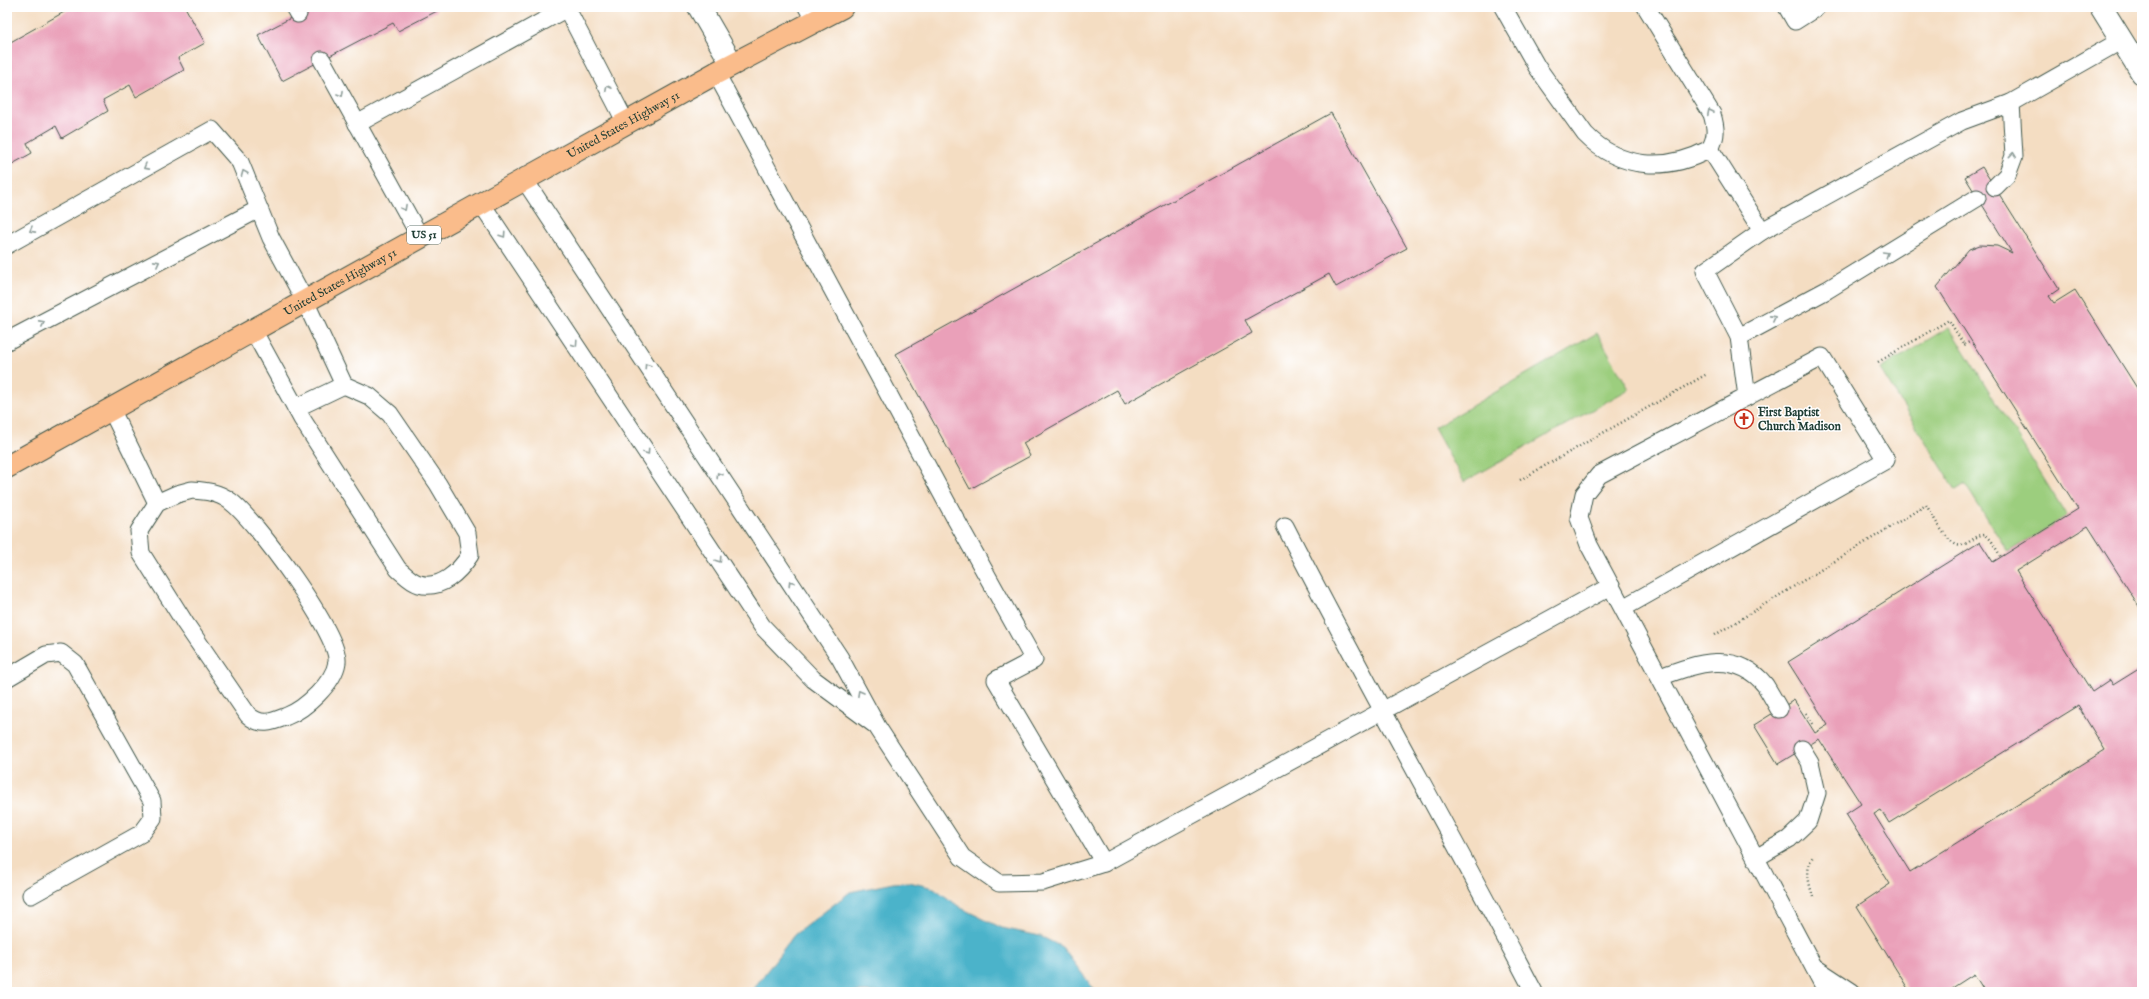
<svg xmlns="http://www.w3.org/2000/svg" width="2149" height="999" font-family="'IM FELL English',serif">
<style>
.green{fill:#9cce7e;stroke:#5e8659}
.water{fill:#4cb3ca;stroke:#36787f}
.building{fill:#eaa0b9;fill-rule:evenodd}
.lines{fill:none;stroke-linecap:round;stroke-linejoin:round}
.service-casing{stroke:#3f5549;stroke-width:19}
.minor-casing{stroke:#3f5549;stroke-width:24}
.tertiary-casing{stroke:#3f5549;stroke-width:24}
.primary-casing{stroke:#3f5549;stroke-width:24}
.path{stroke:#3f5549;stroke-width:2.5;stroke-dasharray:1 3;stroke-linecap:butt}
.service{stroke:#fff;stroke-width:17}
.minor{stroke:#fff;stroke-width:22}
.tertiary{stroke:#fff;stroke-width:22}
.primary{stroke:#fabc8b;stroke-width:22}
.oneway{stroke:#8f9e9a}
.labels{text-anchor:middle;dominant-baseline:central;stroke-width:3;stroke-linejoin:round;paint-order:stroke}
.shield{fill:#fff;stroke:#627771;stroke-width:1}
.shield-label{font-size:11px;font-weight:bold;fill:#1f3d34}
.street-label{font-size:12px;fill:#1f3d34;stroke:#fff}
.poi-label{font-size:12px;font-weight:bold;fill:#1f3d34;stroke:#fff;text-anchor:start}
</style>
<rect width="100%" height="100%" fill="#fff"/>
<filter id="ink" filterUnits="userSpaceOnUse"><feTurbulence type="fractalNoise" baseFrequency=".025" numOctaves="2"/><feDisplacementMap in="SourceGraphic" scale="8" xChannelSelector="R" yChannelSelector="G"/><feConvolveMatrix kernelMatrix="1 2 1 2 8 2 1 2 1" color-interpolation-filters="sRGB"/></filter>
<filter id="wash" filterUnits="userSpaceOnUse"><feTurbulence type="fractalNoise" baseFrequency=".012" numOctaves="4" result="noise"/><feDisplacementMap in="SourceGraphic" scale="16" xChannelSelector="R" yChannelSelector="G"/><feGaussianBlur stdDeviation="0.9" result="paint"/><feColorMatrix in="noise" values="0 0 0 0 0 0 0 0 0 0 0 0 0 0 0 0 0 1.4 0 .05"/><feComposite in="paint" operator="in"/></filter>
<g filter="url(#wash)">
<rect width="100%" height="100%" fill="#f4ddc2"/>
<g class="green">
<path d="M1949,327L2067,516L2008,552L1965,484L1956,490L1880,369Z"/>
<path d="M1597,333L1629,389L1464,482L1434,428Z"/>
</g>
<path class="water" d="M909,882L934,888L961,908L1002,928L1040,936L1062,947L1096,992H751L794,935L850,892L893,883Z"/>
<g id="blocks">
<g class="building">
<path d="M73,7H185L205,43L178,58L184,70L136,97L130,85L103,100L108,111L62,138L56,126L27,143L32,153L7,167V44Z"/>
<path d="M312,7H435L437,11L398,31L393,23L282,81L258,35Z"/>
<path d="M1331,113L1407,248L1336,287L1329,274L1245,320L1252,333L1125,404L1117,390L1023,443L1030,456L970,489L896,354Z"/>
<path d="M1982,167L2059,289L2049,296L2054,303L2075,290L2142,396V611L2088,526L2016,571L2092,692L2110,680L2113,685L2142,667V992H1985L1974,974L1946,992H1910L1857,906L1890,884L1846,814L1861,804L1819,739L1778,764L1754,725L1794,700L1815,733L1828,725L1788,662L1980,542L1993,562L2078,509L1937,287L1969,249L1980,245L1997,246L2012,253L1965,177ZM2078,706L2105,750L1910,872L1874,814L1881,810L1889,823Z"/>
</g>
</g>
</g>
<g filter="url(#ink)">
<use href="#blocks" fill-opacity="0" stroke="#3f5549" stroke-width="1"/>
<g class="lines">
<defs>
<g id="service">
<path d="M294,7L298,14"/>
<path d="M566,7L626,123"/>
<path d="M807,7L815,21"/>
<path d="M1503,7L1537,67L1585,134C1620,170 1667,172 1710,149L1762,231"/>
<path d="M1646,7L1712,114C1716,128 1717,136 1710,149"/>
<path d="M1787,7L1795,21L1817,7"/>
<path d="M322,60L420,237"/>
<path d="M716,73L955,518L1034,660L996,680L1104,863"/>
<path d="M357,124L567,8"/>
<path d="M524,179L840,658L878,728L962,857L999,883L1043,882L1104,863L1611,586"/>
<path d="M1995,187L2007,175L2014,156L2011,103"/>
<path d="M481,203L762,626L813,679L874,724"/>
<path d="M7,245L212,130L240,162L271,238L305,301L344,385L369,396L390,414L438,484L467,533L470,555C459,572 441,590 419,584C411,582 404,574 398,569L302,419L253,330"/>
<path d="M1739,337L1827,290L1977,198"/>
<path d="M7,341L259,209"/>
<path d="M1747,397L1739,337L1705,271L1762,231L1962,121L2011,103L2122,40"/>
<path d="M296,408L344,385"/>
<path d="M111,409L157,503"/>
<path d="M192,490C206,491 218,492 230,501C254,518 340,634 337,662C334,683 305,709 287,716C272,722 261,727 248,715L185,623L141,553L139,531L157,503L177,494Z"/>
<path d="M1285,526C1365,683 1453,836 1534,992"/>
<path d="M1623,608L1886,460L1822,357L1599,475L1584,494L1579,518L1589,545L1827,992"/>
<path d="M1660,677C1696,664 1736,649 1765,685C1770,693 1775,702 1779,709"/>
<path d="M7,678L46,655L61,653L75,664L152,801L153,818L142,833L31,895"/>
<path d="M1756,858L1789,839L1808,821L1817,793L1810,762L1802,749"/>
<path d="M1814,967L1852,992"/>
</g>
<path id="minor" d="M699,7L732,64"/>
<path id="tertiary" d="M2101,7L2142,73"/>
<g id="primary">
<path id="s1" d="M7,467L716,73L842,7"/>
</g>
</defs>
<use href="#service" class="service-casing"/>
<use href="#minor" class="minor-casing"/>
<use href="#tertiary" class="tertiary-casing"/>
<use href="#primary" class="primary-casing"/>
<g class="path">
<path d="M1878,362L1949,320L1964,345L1971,341"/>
<path d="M1520,480L1707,374"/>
<path d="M1715,635L1926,505C1932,514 1950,550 1962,545C1970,543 1976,535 1985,534L1991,540L2001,557"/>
<path d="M1806,713L1813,724"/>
<path d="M1813,897C1809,883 1804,868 1814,855"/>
</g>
<use href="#service" class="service"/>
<use href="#minor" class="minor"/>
<use href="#tertiary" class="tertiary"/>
<use href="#primary" class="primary"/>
</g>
<defs><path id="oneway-chevron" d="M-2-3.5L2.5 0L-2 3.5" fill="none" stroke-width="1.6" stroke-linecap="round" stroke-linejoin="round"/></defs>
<g class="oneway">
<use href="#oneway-chevron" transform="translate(608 88) rotate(-117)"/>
<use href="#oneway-chevron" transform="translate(341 94) rotate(61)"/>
<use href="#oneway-chevron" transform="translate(1710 112) rotate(-117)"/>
<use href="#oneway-chevron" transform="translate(2013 155) rotate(-84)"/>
<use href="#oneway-chevron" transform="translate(146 167) rotate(151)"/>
<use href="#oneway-chevron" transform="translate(244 173) rotate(-112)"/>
<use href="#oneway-chevron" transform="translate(404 208) rotate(61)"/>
<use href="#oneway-chevron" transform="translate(32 230) rotate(151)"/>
<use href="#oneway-chevron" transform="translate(503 235) rotate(56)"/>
<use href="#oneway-chevron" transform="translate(1886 254) rotate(-31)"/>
<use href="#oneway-chevron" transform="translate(157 263) rotate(-28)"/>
<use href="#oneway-chevron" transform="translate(1773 318) rotate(-28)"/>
<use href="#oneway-chevron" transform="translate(42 323) rotate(-28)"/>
<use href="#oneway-chevron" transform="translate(575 344) rotate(56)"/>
<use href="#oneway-chevron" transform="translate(647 366) rotate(-123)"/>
<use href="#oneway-chevron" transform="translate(647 452) rotate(56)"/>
<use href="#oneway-chevron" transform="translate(719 475) rotate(-123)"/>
<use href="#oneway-chevron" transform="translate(719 560) rotate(56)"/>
<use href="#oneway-chevron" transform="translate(791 583) rotate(-123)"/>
<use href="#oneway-chevron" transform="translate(860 693) rotate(-119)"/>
</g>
</g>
<defs>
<symbol id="church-ring" viewBox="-11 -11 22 22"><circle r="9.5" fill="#fff" stroke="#c8321e" stroke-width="1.5"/><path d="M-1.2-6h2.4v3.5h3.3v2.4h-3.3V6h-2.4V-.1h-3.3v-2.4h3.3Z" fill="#c8321e"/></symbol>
</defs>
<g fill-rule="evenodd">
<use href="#church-ring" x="1733" y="408" width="22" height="22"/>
</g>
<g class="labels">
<rect class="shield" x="407" y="226" width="34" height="18" rx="3"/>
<g class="shield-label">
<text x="424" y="235">US 51</text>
</g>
<g class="street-label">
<text stroke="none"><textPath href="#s1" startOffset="705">United States Highway 51</textPath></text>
<text stroke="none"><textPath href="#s1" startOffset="381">United States Highway 51</textPath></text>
</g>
<g class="poi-label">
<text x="1758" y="412">First Baptist<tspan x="1758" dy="14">Church Madison</tspan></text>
</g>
</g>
<rect width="2149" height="999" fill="none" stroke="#fff" stroke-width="24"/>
</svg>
